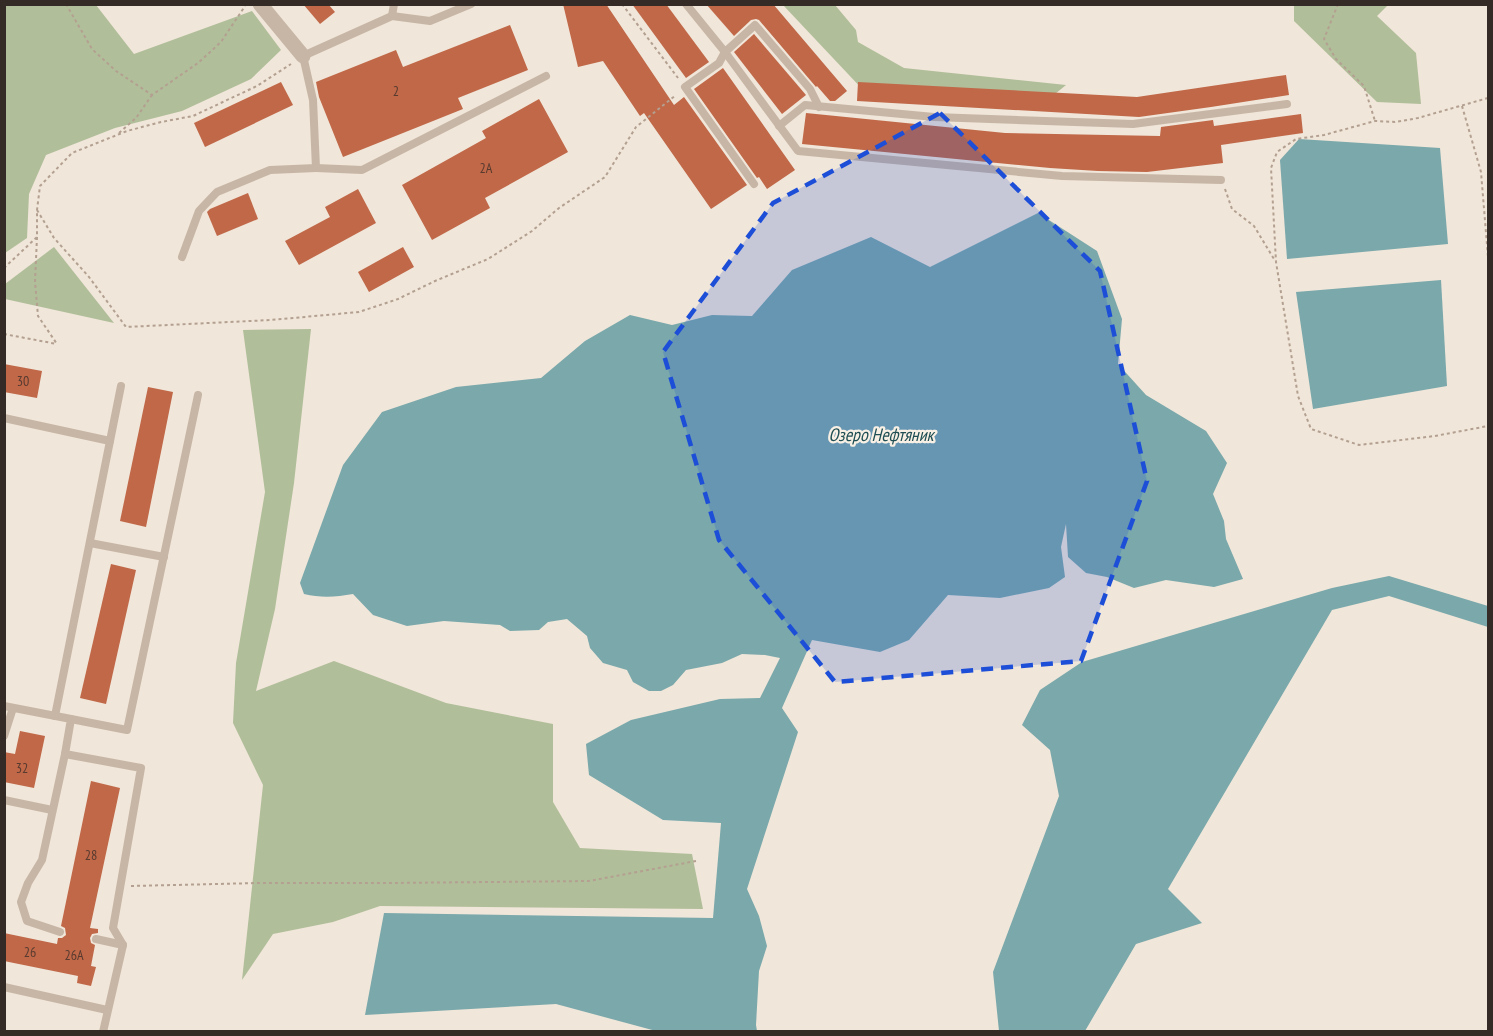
<svg xmlns="http://www.w3.org/2000/svg" width="1493" height="1036" font-family="'PT Sans Narrow',sans-serif">
<style>
.green{fill:#b1be9a}
.water{fill:#7aa8ab}
.building{fill:#c06848}
.lines{fill:none;stroke-linecap:round;stroke-linejoin:round}
.path{stroke:#b3a091;stroke-width:2;stroke-dasharray:3 3;stroke-linecap:butt}
.service{stroke:#c7b6a6;stroke-width:8}
.minor{stroke:#c7b6a6;stroke-width:15}
.marked{fill:#1d4ed8;fill-opacity:0.2;stroke:#1d4ed8;stroke-width:4.5;stroke-dasharray:12 8;stroke-linejoin:round}
.labels{text-anchor:middle;dominant-baseline:central;stroke-width:4.5;stroke-linejoin:round;paint-order:stroke}
.number-label{font-size:14px;fill:#573a2f}
.water-label{font-size:18px;font-style:italic;fill:#1e4e53;stroke:#f8f0e5}
</style>
<rect width="100%" height="100%" fill="#f0e6d9"/>
<g class="green">
<path d="M5,4L96,5L134,54L252,11L281,50L251,79L182,111L115,128L46,155L29,194L27,238L5,253Z"/>
<path d="M783,5H835L856,30L858,42L904,68L1066,85L1044,103L865,92Z"/>
<path d="M1294,5H1388L1377,16L1416,53L1421,104L1377,102L1294,21Z"/>
<path d="M54,247L114,323L5,299V284Z"/>
<path d="M311,329L294,483L275,609L256,691L334,661L446,703L553,724V802L580,848L692,854L703,909L380,906L333,922L273,934L242,980L263,785L233,723L236,663L265,492L243,330Z"/>
</g>
<g class="water">
<path d="M1299,139L1440,148L1448,244L1287,259L1280,160Z"/>
<path d="M1038,213L1097,251L1122,319L1118,364L1146,395L1206,431L1227,463L1213,494L1224,521L1226,539L1243,579L1214,587L1166,580L1134,588L1107,577L1086,573L1068,557L1066,524L1061,547L1065,577L1049,588L1000,598L948,595L909,640L880,652L812,640L782,708L798,732L747,889L759,916L767,946L759,971L756,1025L757,1031H656L556,1004L365,1015L384,913L713,918L721,823L663,820L589,775L586,744L631,720L720,699L760,698L780,658L765,655L742,654L722,663L686,670L673,685L661,691H649L633,682L627,670L603,663L590,648L587,636L567,619L548,622L539,630L510,631L500,625L444,621L407,626L373,615L353,594C336,597 321,598 304,594L300,583L343,465L382,412L456,387L541,378L585,341L630,315L672,325L712,315L752,316L792,270L871,237L930,267Z"/>
<path d="M1441,280L1447,386L1313,409L1296,292Z"/>
<path d="M1389,576L1488,606V627L1389,596L1332,610L1168,889L1202,923L1136,944L1085,1031H999L993,972L1059,796L1050,750L1022,725L1040,690L1082,662L1332,588Z"/>
</g>
<g class="building">
<path d="M303,4H328L335,12L320,24Z"/>
<path d="M563,4H606L674,105L684,97L747,185L711,209L644,113L640,116L603,61L578,67Z"/>
<path d="M632,4H666L709,62L686,78Z"/>
<path d="M706,4H773L847,91L835,101H830L817,86L816,87L759,20L756,19L751,20L734,36Z"/>
<path d="M510,25L528,70L458,98L463,109L343,157L319,97L316,82L396,50L403,67Z"/>
<path d="M754,34L806,95L782,114L734,52Z"/>
<path d="M723,68L795,170L767,189L759,177L757,178L694,89Z"/>
<path d="M1286,75L1289,95L1211,107L1139,117L857,101L858,82L1137,97Z"/>
<path d="M281,82L293,105L205,147L194,123Z"/>
<path d="M539,99L568,152L485,198L490,208L432,240L402,185L486,138L482,131Z"/>
<path d="M806,113L1005,133L1160,136L1161,127L1213,120L1214,126L1301,114L1303,133L1221,145L1223,163L1147,172L1098,171L1050,168L802,144Z"/>
<path d="M358,189L376,223L299,265L285,241L330,217L325,207Z"/>
<path d="M248,193L258,219L217,236L207,212L210,209Z"/>
<path d="M403,247L414,267L369,292L358,272Z"/>
<path d="M4,364L42,371L37,398L4,392Z"/>
<path d="M148,387L173,392L146,527L120,521Z"/>
<path d="M111,564L136,570L106,704L80,698Z"/>
<path d="M20,731L45,736L34,788L4,782V752L15,754Z"/>
<path d="M91,781L120,788L90,928L98,929V933L92,934L90,938L91,943L95,945L91,966L96,967L91,986L77,983L78,976L4,961V933L57,944L58,938H62L66,935L65,928L61,926Z"/>
</g>
<g class="lines">
<g class="path">
<path d="M66,4L92,49L116,71L152,95L198,63L221,42L245,6"/>
<path d="M622,4L678,78"/>
<path d="M1338,4L1324,39L1336,59L1364,86L1375,121"/>
<path d="M1488,98L1418,118L1395,122L1375,121L1324,135L1296,139L1277,152L1271,168L1276,262L1298,396L1311,429L1359,445L1435,436L1488,426"/>
<path d="M1462,106L1481,172L1488,257V291"/>
<path d="M119,133L136,118L152,95"/>
<path d="M1225,189L1232,209L1254,226L1274,259"/>
<path d="M37,210L54,238L89,277L126,327L271,320L359,312L398,299L435,281L488,259L532,231L559,208L605,177L636,127L676,95"/>
<path d="M37,237L35,282L38,316L57,344"/>
<path d="M4,268L37,237V210L40,186L72,153L127,131L161,122L193,116L257,86L291,64"/>
<path d="M4,334L57,344"/>
<path d="M131,886L259,883H389L589,881L696,861"/>
</g>
<g class="service">
<path d="M686,4L725,52L798,151L1062,176L1221,180"/>
<path d="M392,16L394,4"/>
<path d="M779,126L805,105L934,117L1133,124L1287,104"/>
<path d="M316,168L362,170L546,76"/>
<path d="M754,184L685,87L719,63L725,52L755,25L810,89L819,107"/>
<path d="M182,257L199,211L217,192L270,170L316,168L313,100L303,56L392,16L430,21L471,4"/>
<path d="M4,418L110,441"/>
<path d="M90,543L164,557"/>
<path d="M4,706L71,719L65,754L42,860L28,883L21,902L27,921L60,932"/>
<path d="M55,716L121,386"/>
<path d="M71,719L127,730L198,395"/>
<path d="M4,736L13,708"/>
<path d="M65,754L141,768L113,928L123,945L103,1032"/>
<path d="M4,800L52,810"/>
<path d="M96,939L123,945"/>
<path d="M4,987L107,1010"/>
</g>
<path class="minor" d="M260,4L303,56"/>
</g>
<path class="marked" d="M940,113L1100,271L1147,481L1081,661L835,682L719,540L663,352L773,203Z"/>
<g class="labels">
<g class="number-label">
<text x="396" y="91">2</text>
<text x="486" y="168">2А</text>
<text x="23" y="381">30</text>
<text x="22" y="768">32</text>
<text x="91" y="855">28</text>
<text x="30" y="952">26</text>
<text x="74" y="955">26А</text>
</g>
<g class="water-label">
<text x="881" y="434">Озеро Нефтяник</text>
</g>
</g>
<rect width="1493" height="1036" fill="none" stroke="#342b27" stroke-width="12"/>
</svg>
